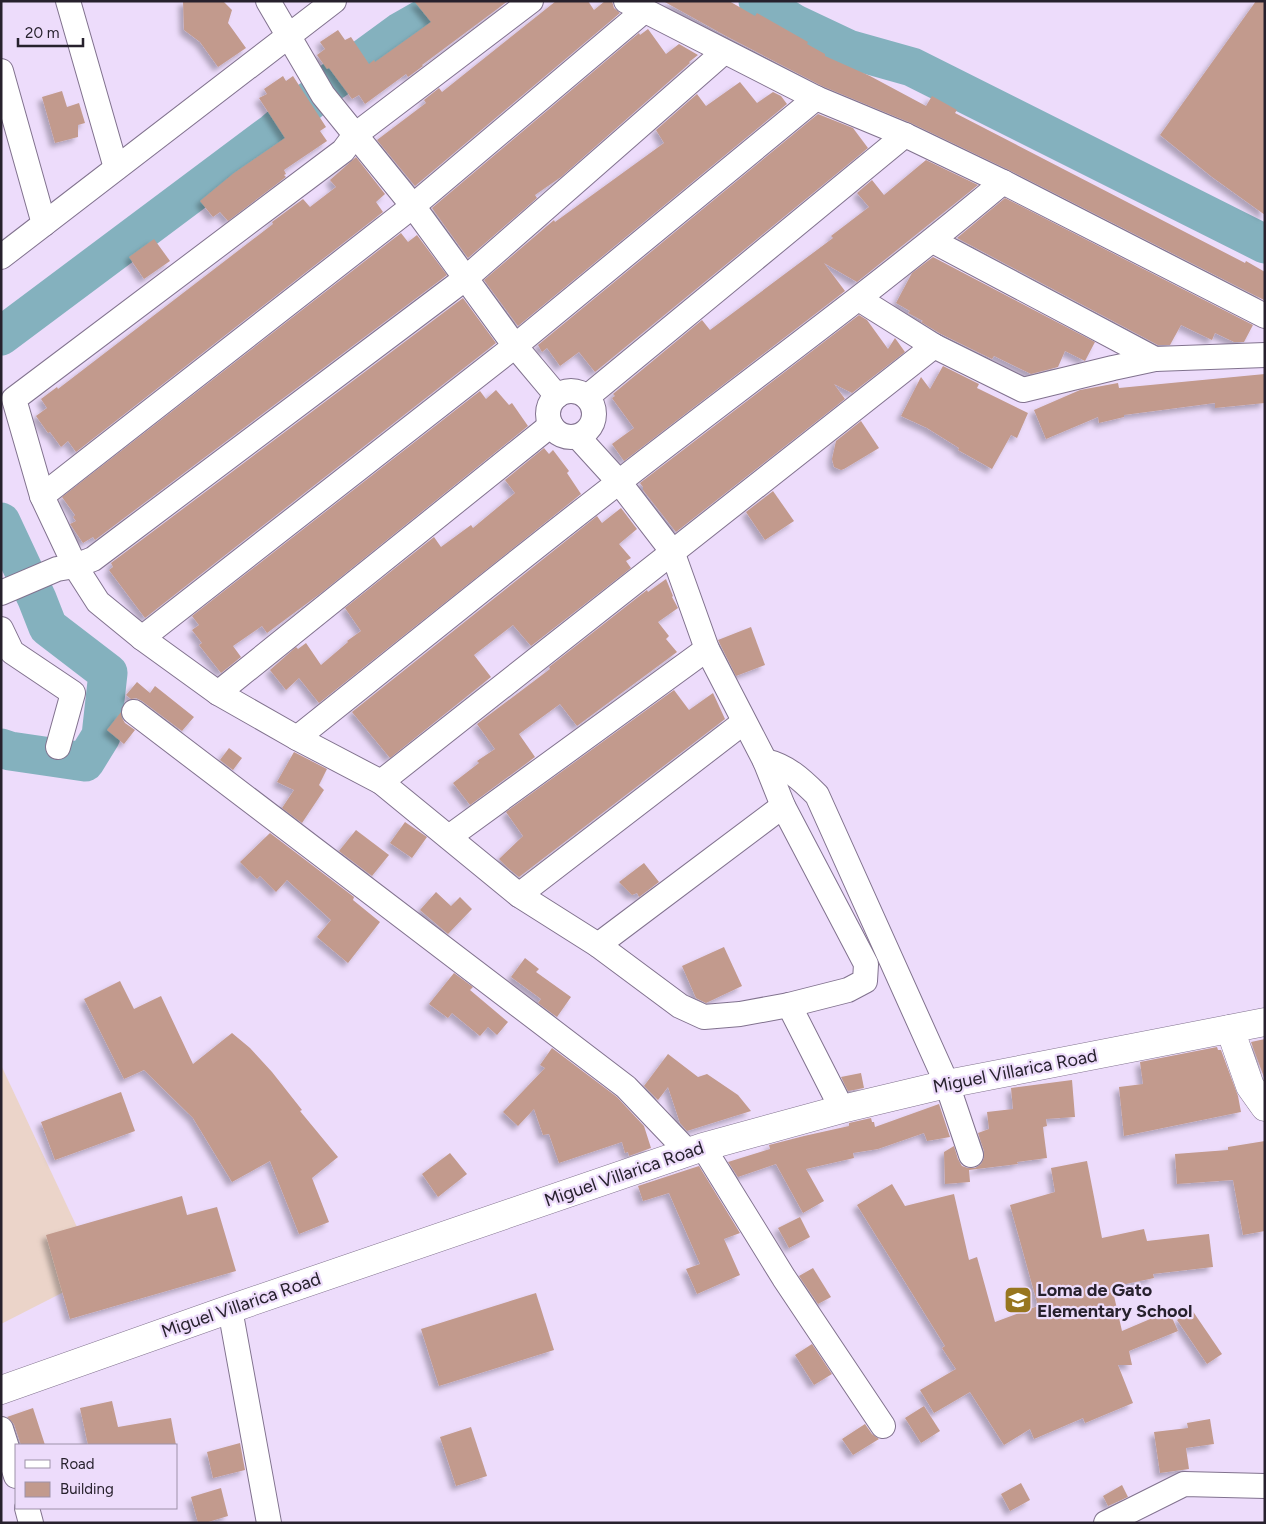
<svg xmlns="http://www.w3.org/2000/svg" width="1266" height="1524" font-family="Figtree,sans-serif">
<style>
.industrial{fill:#ebd4c9}
.lines{fill:none;stroke-linecap:round;stroke-linejoin:round}
.river{stroke:#84b1be;stroke-width:39}
.building{fill:#c29a8d;filter:url(#shadow)}
.minor-casing{stroke:#81728e;stroke-width:26}
.major-casing{stroke:#81728e;stroke-width:29}
.minor{stroke:#fff;stroke-width:24}
.major{stroke:#fff;stroke-width:28}
.labels{text-anchor:middle;dominant-baseline:central;stroke-width:4.5;stroke-linejoin:round;paint-order:stroke}
.street-label{font-size:18px;fill:#27212d;stroke:#eddcfb}
.poi-label{font-size:18px;font-weight:bold;fill:#27212d;stroke:#eddcfb;text-anchor:start}
</style>
<defs>
<filter id="shadow"><feDropShadow dx="-4.5" dy="4.5" stdDeviation="2.5" flood-color="#0004"/></filter>
</defs>
<rect width="100%" height="100%" fill="#eddcfb"/>
<path class="industrial" d="M1,1065L99,1274L1,1324Z"/>
<g class="lines">
<g class="river">
<path d="M758,1L795,24L848,49L912,67L1265,244"/>
<path d="M333,81L400,32L428,16L447,1"/>
<path d="M1,336L274,132L312,99"/>
<path d="M1,522L37,599L48,627L108,673L101,736L85,762L10,751L1,748"/>
</g>
</g>
<g class="building">
<path d="M183,1H223L232,10L228,23L246,48L218,67L200,42L184,30Z"/>
<path d="M414,1H508L422,65L423,66L408,77L406,74L365,104L359,95L352,99L329,68L327,69L317,55L325,49L320,42L338,30L345,40L351,37L369,64L374,60L375,62L431,22Z"/>
<path d="M556,1H588L594,10L605,1H612L614,8L620,13L415,186L377,140L426,103L424,100L439,88L442,92Z"/>
<path d="M663,1H729L755,16L757,13L808,42L807,44L825,54V56L870,76L926,106L932,96L957,110L955,113L1245,263L1246,261L1265,272L1264,300L1009,170L911,123L822,86L726,36Z"/>
<path d="M1256,1H1265V215L1212,177L1160,135Z"/>
<path d="M648,29L666,54L679,44L698,55L689,62L690,63L561,177L535,195L537,198L468,258L432,208L639,33L640,35Z"/>
<path d="M283,76L286,81L293,76L326,127L320,131L327,141L284,170L286,174L284,175L286,177L228,221L220,212L213,217L200,201L234,173L285,138L259,98L267,94L264,89Z"/>
<path d="M740,82L757,103L773,92L781,96L787,104L518,326L484,280L554,220L555,222L664,143L656,130L697,94L706,106Z"/>
<path d="M62,91L67,107L79,103L85,123L78,125V137L55,143L42,97Z"/>
<path d="M818,114L853,128L868,148L595,372L579,352L560,366L547,348L542,352L538,345Z"/>
<path d="M356,157L385,194L376,202L383,212L76,452L68,441L61,447L50,432L48,433L36,416L47,408L41,399L57,387L58,389L273,224L272,222L303,199L310,207L336,187L330,180Z"/>
<path d="M926,160L978,185L857,282L824,263L845,291L624,461L612,444L634,428L612,398L615,396L613,394L702,320L710,330L833,238L831,236L869,207L857,193L872,180L884,195Z"/>
<path d="M1005,198L1253,325L1244,342H1234L1215,333L1212,340L1181,325L1170,345H1158L957,238Z"/>
<path d="M401,233L408,242L417,235L447,275L95,540L93,537L83,543L70,524L76,521L73,517L75,515L62,497Z"/>
<path d="M154,239L170,261L144,279L129,257Z"/>
<path d="M933,257L1095,342L1085,361L1065,351L1058,367L1031,374L994,356L992,359L941,334L921,322L923,321L908,313L910,311L896,303L912,273Z"/>
<path d="M463,298L496,343L145,618L109,570L113,567L111,563Z"/>
<path d="M859,315L867,320L888,349L895,338L905,352L852,393L834,384L845,399L676,532L643,490V487L640,483Z"/>
<path d="M943,366L979,384L977,388L1028,413L1017,438L1011,435L992,469L958,450L959,448L927,428L901,416L921,377L930,389Z"/>
<path d="M1265,374V403L1215,408V403L1124,415V417L1099,423L1098,417L1046,439L1034,410L1080,390L1118,383L1119,388Z"/>
<path d="M496,390L509,405L512,403L528,426L321,593L267,633L262,626L233,646L241,657L221,673L199,645L202,643L192,630L199,625L192,616L480,391L486,399Z"/>
<path d="M861,421L879,448L844,469L841,470L834,467L832,459L836,441Z"/>
<path d="M544,448L549,454L553,450L569,471L567,473L581,494L319,703L299,678L286,690L270,670L296,647L298,649L306,643L321,665L348,642L347,641L361,631L345,608L434,537L441,547L471,525L473,528L515,493L505,480Z"/>
<path d="M773,491L794,521L765,540L746,512Z"/>
<path d="M621,508L637,529L619,544L631,558L626,561L631,568L531,646L513,625L474,655L491,677L390,758L352,712L597,516L602,523Z"/>
<path d="M666,579L673,596L672,597L678,608L658,622L669,636L666,639L677,652L577,726L560,704L519,734L535,757L470,805L453,783L479,763L477,761L495,749L477,724L550,669L549,667L647,590L648,592Z"/>
<path d="M751,627L765,665L736,676L718,640Z"/>
<path d="M137,682L150,693L155,686L194,717L182,731L142,701L136,698L131,699L126,695Z"/>
<path d="M674,690L689,710L713,693L725,719L519,877L508,868L499,859L523,836L506,812Z"/>
<path d="M121,712L122,718L125,723L135,730L124,744L107,730Z"/>
<path d="M229,748L242,758L233,770L220,760Z"/>
<path d="M294,752L327,769L319,785L324,790L302,823L282,808L294,790L277,782Z"/>
<path d="M405,822L427,837L412,858L390,843Z"/>
<path d="M356,830L389,855L372,876L339,851Z"/>
<path d="M270,833L354,897L353,900L380,922L348,963L317,937L331,920L287,880L276,892L260,876L257,879L240,862Z"/>
<path d="M644,863L659,882L639,897L637,893L632,895L619,882Z"/>
<path d="M436,892L451,906L460,897L472,909L448,934L420,910Z"/>
<path d="M724,947L742,986L706,1003L696,998L682,966Z"/>
<path d="M525,958L539,969L536,972L571,997L557,1017L538,1003L541,999L511,977Z"/>
<path d="M454,973L473,987L470,990L508,1022L497,1035L488,1027L480,1036L452,1013L448,1018L429,1004Z"/>
<path d="M120,981L134,1009L161,996L193,1064L232,1033L250,1048L272,1072L302,1110L300,1111L338,1157L312,1178L329,1222L299,1234L270,1161L232,1182L193,1118L144,1070L124,1079L84,999Z"/>
<path d="M1265,1039V1080L1251,1042Z"/>
<path d="M1217,1047L1218,1050H1221L1238,1096L1241,1112L1124,1136L1119,1087L1143,1084L1140,1062Z"/>
<path d="M552,1048L617,1097L644,1126L651,1148L629,1156L628,1152L625,1153L622,1142L559,1163L549,1134L543,1135L534,1109L518,1126L503,1112L545,1068L540,1065Z"/>
<path d="M668,1054L698,1077L707,1074L738,1095L751,1111L687,1131L680,1123L668,1087L658,1100L644,1086Z"/>
<path d="M861,1073L864,1088L848,1091L841,1077Z"/>
<path d="M1072,1080L1075,1117L1046,1119L1047,1126L1043,1127L1047,1158L1017,1162L1018,1164L969,1170L970,1182L945,1184L944,1152L954,1146L958,1159L962,1166L968,1168H975L981,1164L984,1158V1151L978,1133L989,1129L987,1112L1013,1109L1011,1088Z"/>
<path d="M121,1092L135,1131L55,1160L41,1122Z"/>
<path d="M939,1104L950,1137L927,1141L924,1133L878,1149L853,1153L854,1158L806,1169L824,1201L803,1213L776,1164L738,1177L728,1162L770,1149L769,1145L804,1136L849,1126V1123L871,1118L872,1122H874L875,1127Z"/>
<path d="M1265,1141V1231L1243,1235L1233,1180L1177,1184L1175,1154L1228,1150V1147Z"/>
<path d="M450,1153L467,1174L438,1197L422,1174Z"/>
<path d="M1087,1161L1102,1238L1144,1229L1147,1241L1209,1234L1213,1267L1153,1274L1154,1278L1112,1287L1122,1331L1169,1311L1178,1331L1129,1351L1132,1365H1118L1133,1403L1085,1423L1083,1418L1034,1439L1030,1429L1004,1445L970,1392L934,1413L920,1390L956,1369L942,1348L945,1346L857,1205L892,1184L905,1206L954,1194L969,1260L977,1257L995,1322L1038,1306L1010,1205L1055,1192L1051,1168Z"/>
<path d="M699,1166L740,1233L724,1239L740,1275L697,1294L686,1269L700,1264L669,1193L643,1201L638,1186Z"/>
<path d="M182,1196L187,1215L217,1207L236,1271L70,1319L46,1235Z"/>
<path d="M800,1217L810,1237L789,1248L778,1228Z"/>
<path d="M813,1268L831,1297L818,1304L799,1276Z"/>
<path d="M536,1293L554,1350L439,1386L421,1329Z"/>
<path d="M1192,1310L1222,1354L1207,1364L1177,1320Z"/>
<path d="M812,1344L832,1374L814,1385L795,1355Z"/>
<path d="M112,1401L118,1427L171,1418L176,1445H88L80,1408Z"/>
<path d="M924,1406L940,1431L921,1443L905,1418Z"/>
<path d="M33,1408L45,1445H21L14,1424L7,1417Z"/>
<path d="M1210,1419L1214,1444L1186,1448L1189,1469L1160,1473L1154,1432L1188,1428L1187,1423Z"/>
<path d="M865,1424L872,1434L879,1439L853,1455L842,1439Z"/>
<path d="M471,1427L487,1476L456,1486L440,1437Z"/>
<path d="M240,1443L245,1470L213,1478L207,1452Z"/>
<path d="M1021,1483L1030,1500L1010,1511L1001,1494Z"/>
<path d="M1122,1485L1128,1497L1108,1506L1103,1496Z"/>
<path d="M221,1488L228,1516L205,1523H198L191,1497Z"/>
</g>
<g class="lines">
<defs>
<g id="minor">
<path d="M68,1L116,168"/>
<path d="M268,1L323,95L413,206L515,346L557,396"/>
<path d="M531,1L355,135L343,151L14,399L42,496L75,566L98,602L142,638L218,693L297,738L381,782L519,895L598,945L680,1006L704,1017L740,1014L789,1005L848,990L865,981L866,964L783,806L765,761L707,649L672,551L619,482L578,437"/>
<path d="M626,1L816,98L905,135L1003,182L1265,316"/>
<path d="M1,71L44,224"/>
<path d="M933,241L1155,359"/>
<path d="M1,257L334,1"/>
<path d="M859,299L934,346L1023,390L1113,368L1155,359L1265,355"/>
<circle cx="571" cy="414" r="23"/>
<path d="M587,397L905,135"/>
<path d="M42,496L413,206L645,10"/>
<path d="M1,593L57,569L75,566L93,559L466,278L724,52"/>
<path d="M1,629L12,652L73,693L58,747"/>
<path d="M142,638L515,346L816,98"/>
<path d="M218,693L551,425"/>
<path d="M134,712L626,1087L688,1152"/>
<path d="M297,738C404,653 510,566 619,482C747,382 878,287 1003,182"/>
<path d="M765,761C787,766 801,779 817,795L947,1084L971,1155"/>
<path d="M381,782L934,346"/>
<path d="M449,837L707,649"/>
<path d="M519,895L744,722"/>
<path d="M598,945L783,806"/>
<path d="M789,1005L842,1109"/>
<path d="M703,1147L784,1278L883,1426"/>
<path d="M230,1309L269,1523"/>
<path d="M1,1429L16,1476"/>
<path d="M27,1508L31,1523"/>
<path d="M1106,1523L1184,1484L1265,1486"/>
</g>
<g id="major">
<path d="M1230,1029L1250,1086L1265,1107"/>
<path d="M1,1390L230,1309L703,1147L842,1109L947,1084L1265,1022"/>
</g>
</defs>
<use href="#minor" class="minor-casing"/>
<use href="#major" class="major-casing"/>
<use href="#minor" class="minor"/>
<use href="#major" class="major"/>
</g>
<defs>
<symbol id="school-square" viewBox="-11 -11 22 22"><rect x="-9" y="-9" width="18" height="18" rx="4" fill="#97761f" stroke="#eddcfb"/><path d="M0-5L7-2L0 1L-7-2ZM-4 1L0 2.5L4 1V4Q0 6-4 4Z" fill="#fff"/></symbol>
</defs>
<g fill-rule="evenodd">
<use href="#school-square" x="1002" y="1284" width="32" height="32"/>
</g>
<g class="labels">
<g class="street-label">
<text transform="translate(1015 1071) rotate(-11)">Miguel Villarica Road</text>
<text transform="translate(624 1174) rotate(-19)">Miguel Villarica Road</text>
<text transform="translate(241 1305) rotate(-19)">Miguel Villarica Road</text>
</g>
<g class="poi-label">
<text x="1037" y="1290">Loma de Gato<tspan x="1037" dy="21">Elementary School</tspan></text>
</g>
</g>
<rect width="1266" height="1524" fill="none" stroke="#27212d" stroke-width="5"/>
<rect x="15" y="1444" width="162" height="65" fill="#eddcfb" stroke="#9e91a9"/>
<rect x="25" y="1460" width="25" height="8" fill="#ffffff" stroke="#9e91a9"/>
<text x="60" y="1469" font-size="15" fill="#27212d">Road</text>
<rect x="25" y="1482" width="25" height="15" fill="#c29a8d" stroke="#9e91a9"/>
<text x="60" y="1494" font-size="15" fill="#27212d">Building</text>
<path d="M18 38v8h65v-8" fill="none" stroke="#27212d" stroke-width="2.5"/>
<text x="25" y="38" font-size="15" fill="#27212d" stroke="#eddcfb" stroke-width="4" paint-order="stroke">20 m</text>
</svg>
